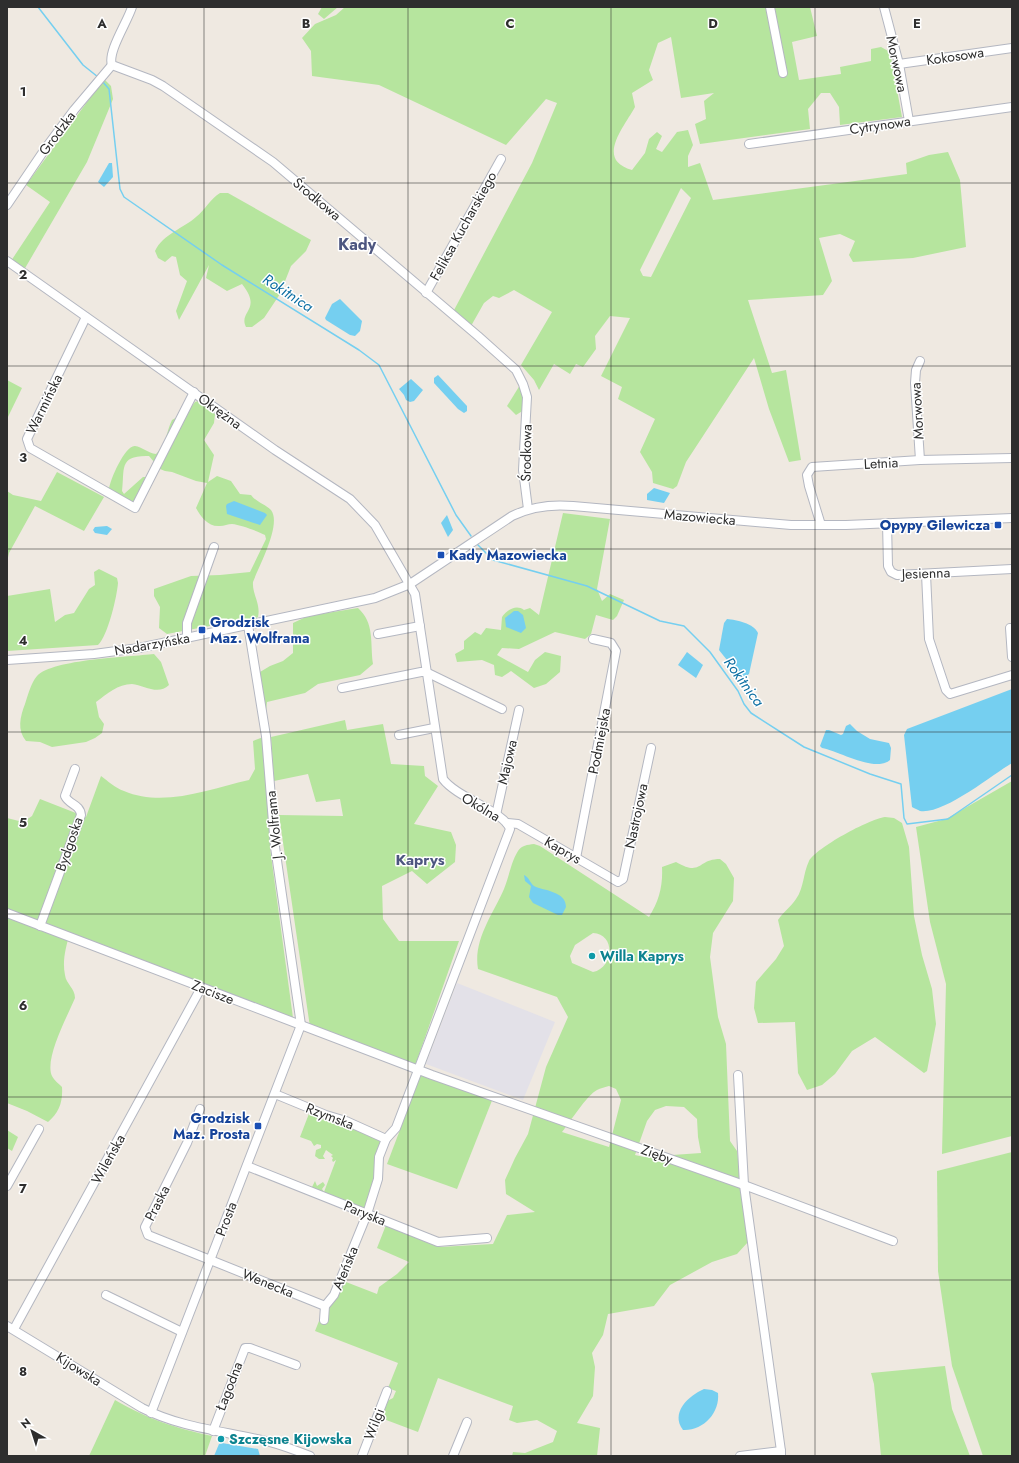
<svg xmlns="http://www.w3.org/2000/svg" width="1019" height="1463" font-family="Jost,sans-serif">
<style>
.industrial{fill:#e3e1e8}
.green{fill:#b6e59e;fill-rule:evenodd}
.water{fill:#75cff0}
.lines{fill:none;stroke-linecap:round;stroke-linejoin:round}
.stream{stroke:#75cff0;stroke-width:1.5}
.minor-casing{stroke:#b4b7c1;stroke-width:10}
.minor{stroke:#fff;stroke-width:8}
.grid{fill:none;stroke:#2e2e2e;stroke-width:1;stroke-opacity:0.55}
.transit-dot{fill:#1a4fb4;stroke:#fff;stroke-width:1.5}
.culture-dot{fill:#0f9aa8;stroke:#fff;stroke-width:1.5}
.labels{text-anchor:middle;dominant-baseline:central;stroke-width:3;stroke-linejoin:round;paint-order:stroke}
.street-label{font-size:14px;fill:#2e2e2e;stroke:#fff}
.transit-label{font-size:14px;font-weight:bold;fill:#164399;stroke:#fff;text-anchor:end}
.culture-label{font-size:14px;font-weight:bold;fill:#0d838f;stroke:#fff;text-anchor:start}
.water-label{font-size:15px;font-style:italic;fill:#0d6fa3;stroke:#fff}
.neighbourhood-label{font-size:15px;font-weight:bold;fill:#4d5680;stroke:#fff}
.quarter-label{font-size:16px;font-weight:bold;fill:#4d5680;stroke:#fff}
.grid-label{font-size:13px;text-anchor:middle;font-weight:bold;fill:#2e2e2e;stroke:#fff;stroke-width:3;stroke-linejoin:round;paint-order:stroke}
</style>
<rect width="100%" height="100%" fill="#efe9e1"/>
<path class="industrial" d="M457,983L555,1022L523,1100L426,1064Z"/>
<g class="green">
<path d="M322,7H338L324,19L318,14Z"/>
<path d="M345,7H810L817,36L792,42L799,80L841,74L840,67L871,61V49L881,47L890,52L902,117L840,125L839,107L830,93H821L808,109L810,129L700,144L695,124L706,119L704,101L714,93L681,98L671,37L658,43L649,70L653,80L632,93L635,107C624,127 595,160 632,170L645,153L649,139L657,132L662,136L656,149L662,152L677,132L688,130L693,145L688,156V167L700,163L713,200L907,174L906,163L929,155L948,152L960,180L966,247L913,258L853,262L849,255L855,241L840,234L819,238L832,281L823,295L748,300L772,373L786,370L801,460L789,462L769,409L754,358L686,462L677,486L673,489L653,483L652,472L640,452L655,419L618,399L622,387L601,376L630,318L610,316L595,336L596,349L583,367L576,364L570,374L554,364L539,390L534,380L521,365L552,312L514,290L499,298L493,296L484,303L471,326L453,312L532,163L557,103L546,99L506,145L379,85L312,76L311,51L302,38L315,24L336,15ZM681,188L691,198L651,277L643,276L640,270Z"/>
<path d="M104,79L111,86L113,99L87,162L24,270L11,261L50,202L26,185Z"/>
<path d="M220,193H228L311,240L306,251L291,266L280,294L264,318L252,327H246C238,311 263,310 242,284L227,291L206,278L209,265L179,320L176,311L187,281L180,275L176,257L172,256L165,262L158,258L155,251C163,234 184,228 196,217C205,210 211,198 220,193Z"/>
<path d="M7,380L22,388L7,419Z"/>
<path d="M520,385L522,387L524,410L516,415L507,406Z"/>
<path d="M198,401L215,414L214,423L204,440L214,455L208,482L217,476L231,481L240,494L251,495C256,502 265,504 271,510C282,524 259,566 253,582C252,594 261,604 258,617L252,620L231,622L167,634L159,628L160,607L154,596V589L191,576L220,575L250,572L266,539L265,535C257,531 241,525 232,524C228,524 224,526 220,526C208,527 201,517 196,508L207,483L196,481L172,472L165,471L160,469L149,456C118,455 125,469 122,491L124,494L143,477H146L135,500L133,502L109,489C110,480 125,445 135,446C142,447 148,453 156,454C167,444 166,432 172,420L188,411L195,402Z"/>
<path d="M57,472L104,497L84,531L35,506L9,553L7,562V491L13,495L41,501Z"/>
<path d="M563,513L610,519L597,589L602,601L610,594L624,600L617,616L613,620L596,615L591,634L585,639L555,632L519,649L502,648L497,655L528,672L535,660L545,652L561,656L560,672L546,684L534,688L511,671L502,677L495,675L494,665L482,660L457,662L455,654L464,649V641L475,632L481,635L486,628L501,630L502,617C507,610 516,604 524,610L530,608L539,615Z"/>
<path d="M99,569L117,578L118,583C117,596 108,636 98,645L7,651V596L50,589L55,622L65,615L74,613L89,589L95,585L94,572Z"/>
<path d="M358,608C375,623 370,644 373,664L360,675L318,684L305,693L267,702L265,721L258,683L260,672L270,666L283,661L293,653V623L308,616Z"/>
<path d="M154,654L161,662L169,685C158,696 144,685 132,684C118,684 107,694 96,702L99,717L104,724L102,733L95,738L86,742L52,747L40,742L26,741C17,730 20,717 25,704C28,695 31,683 37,676C53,659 129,657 154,654Z"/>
<path d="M345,720L347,730L383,724L391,764L424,766L425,776L438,786L414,824L451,832L456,845L455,862L427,884L412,871L382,886L383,919L399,941H459L415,1066L310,1027L279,815L343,816L340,799L316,802L308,774L274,781L271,737Z"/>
<path d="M266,736L275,847L270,848L293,1018L70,933C66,946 62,961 65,975C66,984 75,988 75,998C68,1015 44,1059 52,1076C54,1080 59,1084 62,1087C63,1102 59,1113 48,1122L27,1111L7,1103V818L23,822L32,816L40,799L86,817L101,776C108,781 115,788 124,791C164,808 209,789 249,780L255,769L253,741Z"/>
<path d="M1012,781V1136L942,1154L946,984L930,922L916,827L946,819Z"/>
<path d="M885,817L894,818L902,823L909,847L914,916L922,955L932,989L936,1024L927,1071L924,1073L875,1037L852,1051L835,1074L822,1085L807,1090L798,1073L795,1022L758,1023L754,1008L756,982L776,959L784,946L778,920C783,912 791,907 796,899C804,888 803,873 809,861C816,848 869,819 885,817Z"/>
<path d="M534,844L540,846L649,917C659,901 663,886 662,867L676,862C702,877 697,859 720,859L726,864L734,878L733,901L713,933L710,957L718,1017L726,1044L730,1141L737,1151L748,1242L737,1254L712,1262L670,1285L654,1306L608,1314L603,1335L592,1353L595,1367L593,1396L577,1423L600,1428L597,1456H512L513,1452L525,1453L553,1442L557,1431L537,1420L517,1423L509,1420L513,1406L438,1378L418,1432L381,1418L387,1401L393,1398L396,1391L388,1388L398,1363L315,1331L321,1316L346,1282L377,1294L379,1287L397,1274L409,1262L377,1248L386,1225L440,1247L493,1244L507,1215L535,1212L506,1194L505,1180L515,1158L528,1134L546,1067L568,1017L557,997L478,969C473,940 493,914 504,889C509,877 511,862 518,851C522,845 527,845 534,844ZM593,933C616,934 614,968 593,972L572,963L570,956L575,945ZM609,1086L616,1089L621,1100L609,1147L562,1132C570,1122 587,1095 597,1090C600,1088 606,1087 609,1086ZM666,1106L684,1107L697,1119L698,1137L701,1153L644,1157L635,1155L647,1121L655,1110Z"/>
<path d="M422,1072L493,1098L457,1189L387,1164Z"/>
<path d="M310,1111L340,1120L382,1140L378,1165L366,1209H361L309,1187H312L315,1181L317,1186L323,1182L325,1185L322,1189L324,1192L336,1160L333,1162L332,1160L333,1158L331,1156L333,1155L326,1150L323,1156L325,1159H319L315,1156L316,1150L321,1148V1145L317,1144L314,1146L311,1141L300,1137Z"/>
<path d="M7,1130L18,1137L12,1151L7,1148Z"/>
<path d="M1012,1152V1456H983L952,1366L938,1271L937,1171Z"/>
<path d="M945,1366L952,1409L970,1456H881L874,1384L871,1373Z"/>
<path d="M115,1400C148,1419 175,1428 212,1436L205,1456H89Z"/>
</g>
<g class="water">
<path d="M109,163H112L113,177L104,187L98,182Z"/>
<path d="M340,299L362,321L360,331L355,336L350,335L326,320L325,318L332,304Z"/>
<path d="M438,375L467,406V411L464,413L458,409L434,383V378Z"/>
<path d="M411,379L423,390L414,401L410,402L406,400L404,395L399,389Z"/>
<path d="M654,488L670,493L664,503L647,500V494Z"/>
<path d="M234,501L265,513L267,515L260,525L227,514L226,506L227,504Z"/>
<path d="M447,515L453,530L448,537L441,523Z"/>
<path d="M107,526L112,529L107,535L95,533L93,530L95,527Z"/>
<path d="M514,611H518L523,615L526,628L521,633L506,627L505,618Z"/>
<path d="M727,619C737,620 753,623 758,633L749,674L742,679L719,650L724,623Z"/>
<path d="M687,652L703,665L696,678L678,665Z"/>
<path d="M1012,689V763C992,775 943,815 920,811C918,810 914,808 912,807L904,735L907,729Z"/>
<path d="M850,724L857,731L870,739L889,743L891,748L890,760C875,773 839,751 822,748L820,746L826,730H829L841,735L843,734L846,726Z"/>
<path d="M524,875C529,877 530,883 534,886C544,891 566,891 566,907L562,915H558L533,903L529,897L531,886L525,881Z"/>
<path d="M704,1389L712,1390L718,1393C720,1413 703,1431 683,1430C670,1413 688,1396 704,1389Z"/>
<path d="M222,1443L258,1449L260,1456H214L219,1444Z"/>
</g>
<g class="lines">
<g class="stream">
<path d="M38,7L83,65L98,77"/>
<path d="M102,81L109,89L120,189L124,197L222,265L359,350L379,365L456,515L471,536"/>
<path d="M477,544L493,560L587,586L660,621L684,626L710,652L738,691L744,704L751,713L804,747L870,774L901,784L904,818L907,824L948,819L1012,775"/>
</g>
<defs>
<g id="minor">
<path d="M132,7C128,21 107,52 112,65L152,80L163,86L273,162L478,336L516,370L523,384L527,397L523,470L528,509"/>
<path d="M770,7L783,73"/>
<path d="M884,7L899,64L909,121"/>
<path d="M899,64L1012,48"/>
<path d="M749,144L1012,107"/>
<path d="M7,205L45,149L74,110L112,65"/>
<path d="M7,261L275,450L350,499L375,525L415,594L443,779C457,798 504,811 510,829L396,1128L386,1139L379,1157L378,1179L367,1214L334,1295L325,1306L324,1320"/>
<path d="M426,293L501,159"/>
<path d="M86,317L27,439L30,448L135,508L194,392"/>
<path d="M920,361L916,370L915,383L920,460"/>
<path d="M887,523L888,566L891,572L897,575L1012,569"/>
<path d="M821,525L809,486L807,475L812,467L920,460L1012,458"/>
<path d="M926,574L929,639L946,690L950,694L1012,675"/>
<path d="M1010,628L1012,657"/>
<path d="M378,634L420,626"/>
<path d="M187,638V623L214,547"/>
<path d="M7,660L94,654L139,648L375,598L410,584L512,516C532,506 551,504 573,506L791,525H846L1012,518"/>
<path d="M342,688L421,672H426L502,709"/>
<path d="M399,735L434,728"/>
<path d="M496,815L519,710"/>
<path d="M507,823L518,824L618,882L623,879L651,748"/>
<path d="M576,858L616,651L611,643L593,639"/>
<path d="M7,913L432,1075L744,1185L893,1241"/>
<path d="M40,926L81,815C80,804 69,805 65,796L75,769"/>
<path d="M738,1075L744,1185L781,1451"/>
<path d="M275,1094L326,1115L346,1121L386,1139"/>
<path d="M200,1109L187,1143L145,1227L148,1235L325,1306"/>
<path d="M247,1166L438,1242L487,1238"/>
<path d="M7,1186L39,1129"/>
<path d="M106,1295L182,1332"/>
<path d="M7,1326L142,1408C181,1428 224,1431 266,1441C281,1445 295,1450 310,1456"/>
<path d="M14,1329L201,988"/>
<path d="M151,1413L301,1025L275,847L266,736L248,625"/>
<path d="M213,1431L245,1348H250L296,1365"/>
<path d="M362,1456L387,1391"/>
<path d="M453,1456L467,1422"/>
<path d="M740,1456L781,1451V1456"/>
</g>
</defs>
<use href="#minor" class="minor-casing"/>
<use href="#minor" class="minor"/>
</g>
<path class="grid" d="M204,7V1456M408,7V1456M611,7V1456M815,7V1456M7,183H1012M7,366H1012M7,549H1012M7,732H1012M7,914H1012M7,1097H1012M7,1280H1012"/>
<g class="transit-dot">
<rect x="994" y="521" width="8" height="8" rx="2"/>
<rect x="437" y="551" width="8" height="8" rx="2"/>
<rect x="198" y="626" width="8" height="8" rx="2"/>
<rect x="254" y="1122" width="8" height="8" rx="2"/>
</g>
<g class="culture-dot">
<circle cx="592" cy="956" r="4"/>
<circle cx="221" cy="1439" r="4"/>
</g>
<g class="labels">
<g class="street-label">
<text transform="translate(955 56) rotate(-8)">Kokosowa</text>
<text transform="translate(897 64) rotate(78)">Morwowa</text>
<text transform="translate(880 125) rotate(-8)">Cytrynowa</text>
<text transform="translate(57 133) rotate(-53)">Grodzka</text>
<text transform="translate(317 199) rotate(40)">Środkowa</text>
<text transform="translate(463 226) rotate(-61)">Feliksa Kucharskiego</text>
<text transform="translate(44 404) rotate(-64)">Warmińska</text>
<text transform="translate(220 411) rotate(36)">Okrężna</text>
<text transform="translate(917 411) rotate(-93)">Morwowa</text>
<text transform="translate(526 453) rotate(-89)">Środkowa</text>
<text transform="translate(881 463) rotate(-3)">Letnia</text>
<text transform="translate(700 517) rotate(5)">Mazowiecka</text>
<text transform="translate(926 573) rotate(-2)">Jesienna</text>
<text transform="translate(152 644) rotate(-10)">Nadarzyńska</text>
<text transform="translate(599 741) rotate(-79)">Podmiejska</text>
<text transform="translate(507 762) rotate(-77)">Majowa</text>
<text transform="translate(481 807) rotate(31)">Okólna</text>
<text transform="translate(636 816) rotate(-78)">Nastrojowa</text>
<text transform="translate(274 825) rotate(-96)">J. Wolframa</text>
<text transform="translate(69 844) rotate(-71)">Bydgoska</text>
<text transform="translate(563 850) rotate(30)">Kaprys</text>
<text transform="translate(213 992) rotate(21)">Zacisze</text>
<text transform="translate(330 1116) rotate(21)">Rzymska</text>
<text transform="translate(657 1154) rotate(20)">Zięby</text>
<text transform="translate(108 1159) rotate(-61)">Wileńska</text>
<text transform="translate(157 1203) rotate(-63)">Praska</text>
<text transform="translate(365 1213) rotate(22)">Paryska</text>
<text transform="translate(226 1219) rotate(-69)">Prosta</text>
<text transform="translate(345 1268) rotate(-68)">Ateńska</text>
<text transform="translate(268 1283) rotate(22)">Wenecka</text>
<text transform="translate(79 1369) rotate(32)">Kijowska</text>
<text transform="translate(229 1386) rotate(-69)">Łagodna</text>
<text transform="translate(374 1424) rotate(-69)">Wilgi</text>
</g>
<g class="transit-label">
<text x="990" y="525">Opypy Gilewicza</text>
<text x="449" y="555" text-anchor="start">Kady Mazowiecka</text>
<text x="210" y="622" text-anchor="start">Grodzisk<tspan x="210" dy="16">Maz. Wolframa</tspan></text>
<text x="250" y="1118">Grodzisk<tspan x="250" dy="16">Maz. Prosta</tspan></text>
</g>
<g class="culture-label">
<text x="600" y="956">Willa Kaprys</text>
<text x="229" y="1439">Szczęsne Kijowska</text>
</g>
<g class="water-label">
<text transform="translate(288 293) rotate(33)">Rokitnica</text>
<text transform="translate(744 682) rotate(54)">Rokitnica</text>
</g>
<g class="neighbourhood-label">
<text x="420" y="860">Kaprys</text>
</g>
<g class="quarter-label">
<text x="357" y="244">Kady</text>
</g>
</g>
<g class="grid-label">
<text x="102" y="28">A</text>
<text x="306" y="28">B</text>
<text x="510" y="28">C</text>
<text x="713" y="28">D</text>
<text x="917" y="28">E</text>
<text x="23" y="96">1</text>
<text x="23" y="279">2</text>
<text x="23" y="462">3</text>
<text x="23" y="645">4</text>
<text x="23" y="827">5</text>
<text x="23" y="1010">6</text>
<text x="23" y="1193">7</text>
<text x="23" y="1376">8</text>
</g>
<rect width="1019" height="1463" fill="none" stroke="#2e2e2e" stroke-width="16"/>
<g transform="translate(32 1431) rotate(321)" stroke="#ffffff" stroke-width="3" paint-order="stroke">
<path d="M0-3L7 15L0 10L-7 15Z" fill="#2e2e2e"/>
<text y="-6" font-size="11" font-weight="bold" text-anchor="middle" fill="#2e2e2e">N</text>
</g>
</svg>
